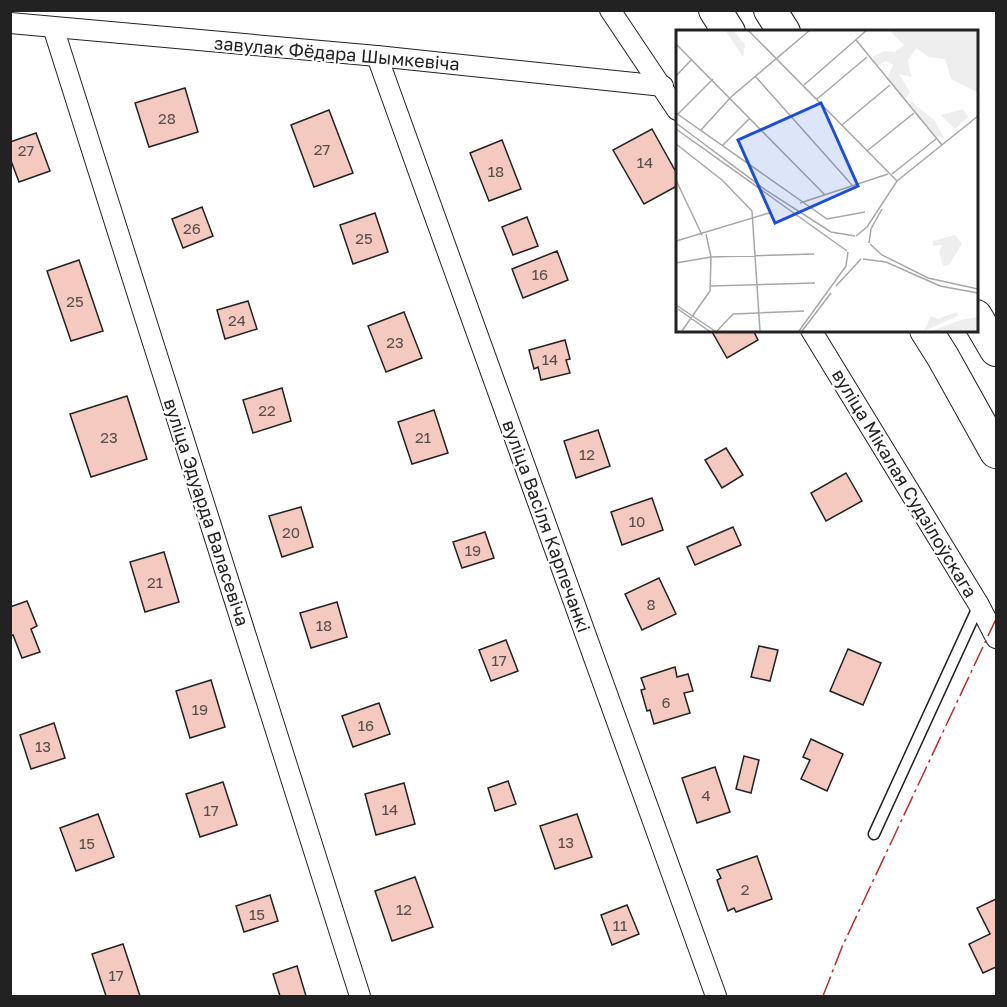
<svg xmlns="http://www.w3.org/2000/svg" width="1007" height="1007" font-family="'Golos Text',sans-serif">
<style>
.building{fill:#f3c9c0;stroke:#222;stroke-width:1.5}
.lines{fill:none;stroke-linecap:round;stroke-linejoin:round}
.lane-casing{stroke:#222;stroke-width:13}
.street-casing{stroke:#222;stroke-width:22}
.primary-casing{stroke:#222;stroke-width:34}
.lane{stroke:#fff;stroke-width:10}
.street{stroke:#fff;stroke-width:20}
.primary{stroke:#fff;stroke-width:32}
.power{stroke:#c62828;stroke-width:1.5;stroke-dasharray:21 4.5 3 4.5;stroke-linecap:butt}
.labels{text-anchor:middle;dominant-baseline:central;stroke-width:4.5;stroke-linejoin:round;paint-order:stroke}
.number-label{font-size:15px;fill:#564c4a}
.street-label{font-size:18px;fill:#222;stroke:#fff}
.inset-road{fill:none;stroke:#a7a7a7;stroke-width:1.5}
.view{fill:#1d4ed8;fill-opacity:0.15;stroke:#1d4ed8;stroke-width:3}
.inset-edge{fill:none;stroke:#222;stroke-width:3}
</style>
<rect width="100%" height="100%" fill="#fff"/>
<g class="building">
<path d="M185,88L198,132L149,147L135,103Z"/>
<path d="M329,110L353,173L314,187L291,125Z"/>
<path d="M652,129L677,174V186L644,204L613,150Z"/>
<path d="M36,133L50,171L19,182L10,158V142Z"/>
<path d="M502,140L521,189L489,201L470,153Z"/>
<path d="M202,207L213,236L183,248L172,219Z"/>
<path d="M375,213L388,252L353,264L340,225Z"/>
<path d="M527,217L538,246L513,255L502,227Z"/>
<path d="M557,251L568,280L523,298L512,269Z"/>
<path d="M79,260L103,331L71,341L47,271Z"/>
<path d="M248,301L257,329L225,339L217,310Z"/>
<path d="M404,312L422,358L386,372L368,326Z"/>
<path d="M711,330H755L754,332L758,340L727,358Z"/>
<path d="M565,340L570,359L566,360L570,373L541,380L538,367L534,369L529,350Z"/>
<path d="M282,388L291,421L253,433L243,400Z"/>
<path d="M127,396L147,459L91,477L70,414Z"/>
<path d="M434,410L448,453L412,464L398,422Z"/>
<path d="M598,430L610,466L576,478L564,441Z"/>
<path d="M726,448L743,475L722,488L705,460Z"/>
<path d="M846,473L862,501L826,521L811,493Z"/>
<path d="M652,498L663,530L622,545L611,512Z"/>
<path d="M301,507L313,547L282,557L269,516Z"/>
<path d="M733,527L741,545L695,565L687,547Z"/>
<path d="M485,532L494,558L462,568L453,542Z"/>
<path d="M164,552L179,602L145,612L130,562Z"/>
<path d="M659,578L676,614L642,630L625,594Z"/>
<path d="M27,601L37,626L31,629L40,652L22,658L13,635L10,636V607Z"/>
<path d="M337,602L347,637L311,648L300,613Z"/>
<path d="M506,640L518,671L491,681L479,650Z"/>
<path d="M759,646L778,650L770,681L751,677Z"/>
<path d="M848,649L881,663L863,705L830,691Z"/>
<path d="M675,667L677,677L688,674L693,691L684,693L690,713L654,724L650,710L647,711L641,690L645,689L641,678Z"/>
<path d="M211,680L225,727L190,738L176,691Z"/>
<path d="M379,703L390,734L353,747L342,716Z"/>
<path d="M54,723L65,758L31,769L20,735Z"/>
<path d="M811,739L843,754L827,791L801,779L810,760L803,757Z"/>
<path d="M744,756L759,760L751,793L736,789Z"/>
<path d="M715,767L730,812L697,823L682,778Z"/>
<path d="M508,781L516,804L495,811L488,788Z"/>
<path d="M223,782L237,825L200,837L186,794Z"/>
<path d="M404,783L415,824L376,835L365,794Z"/>
<path d="M98,814L114,857L76,871L60,828Z"/>
<path d="M577,814L592,857L555,869L540,826Z"/>
<path d="M757,856L772,899L736,912L734,908L728,911L717,880L721,878L717,870Z"/>
<path d="M415,877L433,927L392,941L375,891Z"/>
<path d="M270,895L278,921L244,932L236,906Z"/>
<path d="M996,899V967L983,973L969,944L990,934L977,908Z"/>
<path d="M627,905L639,934L612,945L601,915Z"/>
<path d="M123,944L140,996H106L92,954Z"/>
<path d="M297,966L306,996H280L273,974Z"/>
</g>
<g class="lines">
<defs>
<path id="lane" d="M874,834L979,605"/>
<g id="street">
<path d="M610,10L677,110"/>
<path d="M10,23L377,56L663,86"/>
<path d="M53,27L360,996"/>
<path d="M377,56L716,996"/>
<path d="M811,330L979,605L996,638"/>
</g>
<g id="primary">
<path d="M715,10L729,32"/>
<path d="M770,10L784,32"/>
<path d="M976,316L996,350"/>
<path d="M926,330L943,357L996,452"/>
</g>
</defs>
<use href="#lane" class="lane-casing"/>
<use href="#street" class="street-casing"/>
<use href="#primary" class="primary-casing"/>
<use href="#lane" class="lane"/>
<use href="#street" class="street"/>
<use href="#primary" class="primary"/>
<path class="power" d="M823,996L842,947L996,619"/>
</g>
<g class="labels">
<g class="number-label">
<text x="167" y="118">28</text>
<text x="322" y="149">27</text>
<text x="26" y="150">27</text>
<text x="645" y="162">14</text>
<text x="496" y="171">18</text>
<text x="192" y="228">26</text>
<text x="364" y="238">25</text>
<text x="540" y="274">16</text>
<text x="75" y="301">25</text>
<text x="237" y="320">24</text>
<text x="395" y="342">23</text>
<text x="550" y="359">14</text>
<text x="267" y="410">22</text>
<text x="109" y="437">23</text>
<text x="423" y="437">21</text>
<text x="587" y="454">12</text>
<text x="637" y="521">10</text>
<text x="291" y="532">20</text>
<text x="473" y="550">19</text>
<text x="155" y="582">21</text>
<text x="651" y="604">8</text>
<text x="324" y="625">18</text>
<text x="499" y="660">17</text>
<text x="666" y="702">6</text>
<text x="200" y="709">19</text>
<text x="366" y="725">16</text>
<text x="43" y="746">13</text>
<text x="706" y="795">4</text>
<text x="390" y="809">14</text>
<text x="211" y="810">17</text>
<text x="566" y="842">13</text>
<text x="87" y="843">15</text>
<text x="745" y="889">2</text>
<text x="404" y="909">12</text>
<text x="257" y="914">15</text>
<text x="620" y="925">11</text>
<text x="116" y="975">17</text>
</g>
<g class="street-label">
<text transform="translate(337 53) rotate(5)">завулак Фёдара Шымкевіча</text>
<text transform="translate(905 483) rotate(59)">вуліца Мікалая Судзілоўскага</text>
<text transform="translate(207 512) rotate(72)">вуліца Эдуарда Валасевіча</text>
<text transform="translate(547 526) rotate(70)">вуліца Васіля Карпечанкі</text>
</g>
</g>
<g transform="translate(676 30)">
<rect width="302" height="302" fill="#fff"/>
<path d="M49,0H57L69,15L67,27ZM213,0H301V62L275,49L269,29L253,27L240,18L232,30L235,47L223,44L234,62L229,70L211,49L217,35L210,31L201,36L196,27L209,21L219,22L228,15ZM235,71L259,91L268,108L260,106L233,75ZM287,79L292,87L279,99L265,85ZM279,205L286,214L273,235L267,236L263,222L266,215L257,216V211ZM281,282L282,286L248,301L255,286L262,289ZM301,287V301H255L285,290Z" fill="#eee"/>
<path class="inset-road" d="M72,0L221,151M180,10L266,115M0,14L149,165M0,46L16,29M79,46L176,155M128,55L191,0M141,69L191,27M0,83L151,189L189,182M0,86L37,49M0,93L91,161L155,202L179,206M166,95L214,55M0,99L171,221M25,100L55,67L134,0M0,114L46,150L76,181L84,301M46,116L74,88M191,121L238,83M216,144L260,109M0,150L26,205M124,173L212,144M180,206L191,197L221,151L302,86M0,211L93,183M193,213L195,199L206,179M194,214L206,225L252,248L302,259M187,229L210,232L264,256L302,263M0,233L35,227L138,224M35,256L139,253M160,256L185,229M0,275L39,301M2,279L33,301M6,301L34,261L35,227L30,204M41,301L57,284L128,281M123,301L170,236L172,222M126,301L155,263"/>
<path class="view" d="M145,73L182,156L99,193L62,110Z"/>
<rect width="302" height="302" class="inset-edge"/>
</g>
<rect width="1007" height="1007" fill="none" stroke="#222222" stroke-width="24"/>
</svg>
